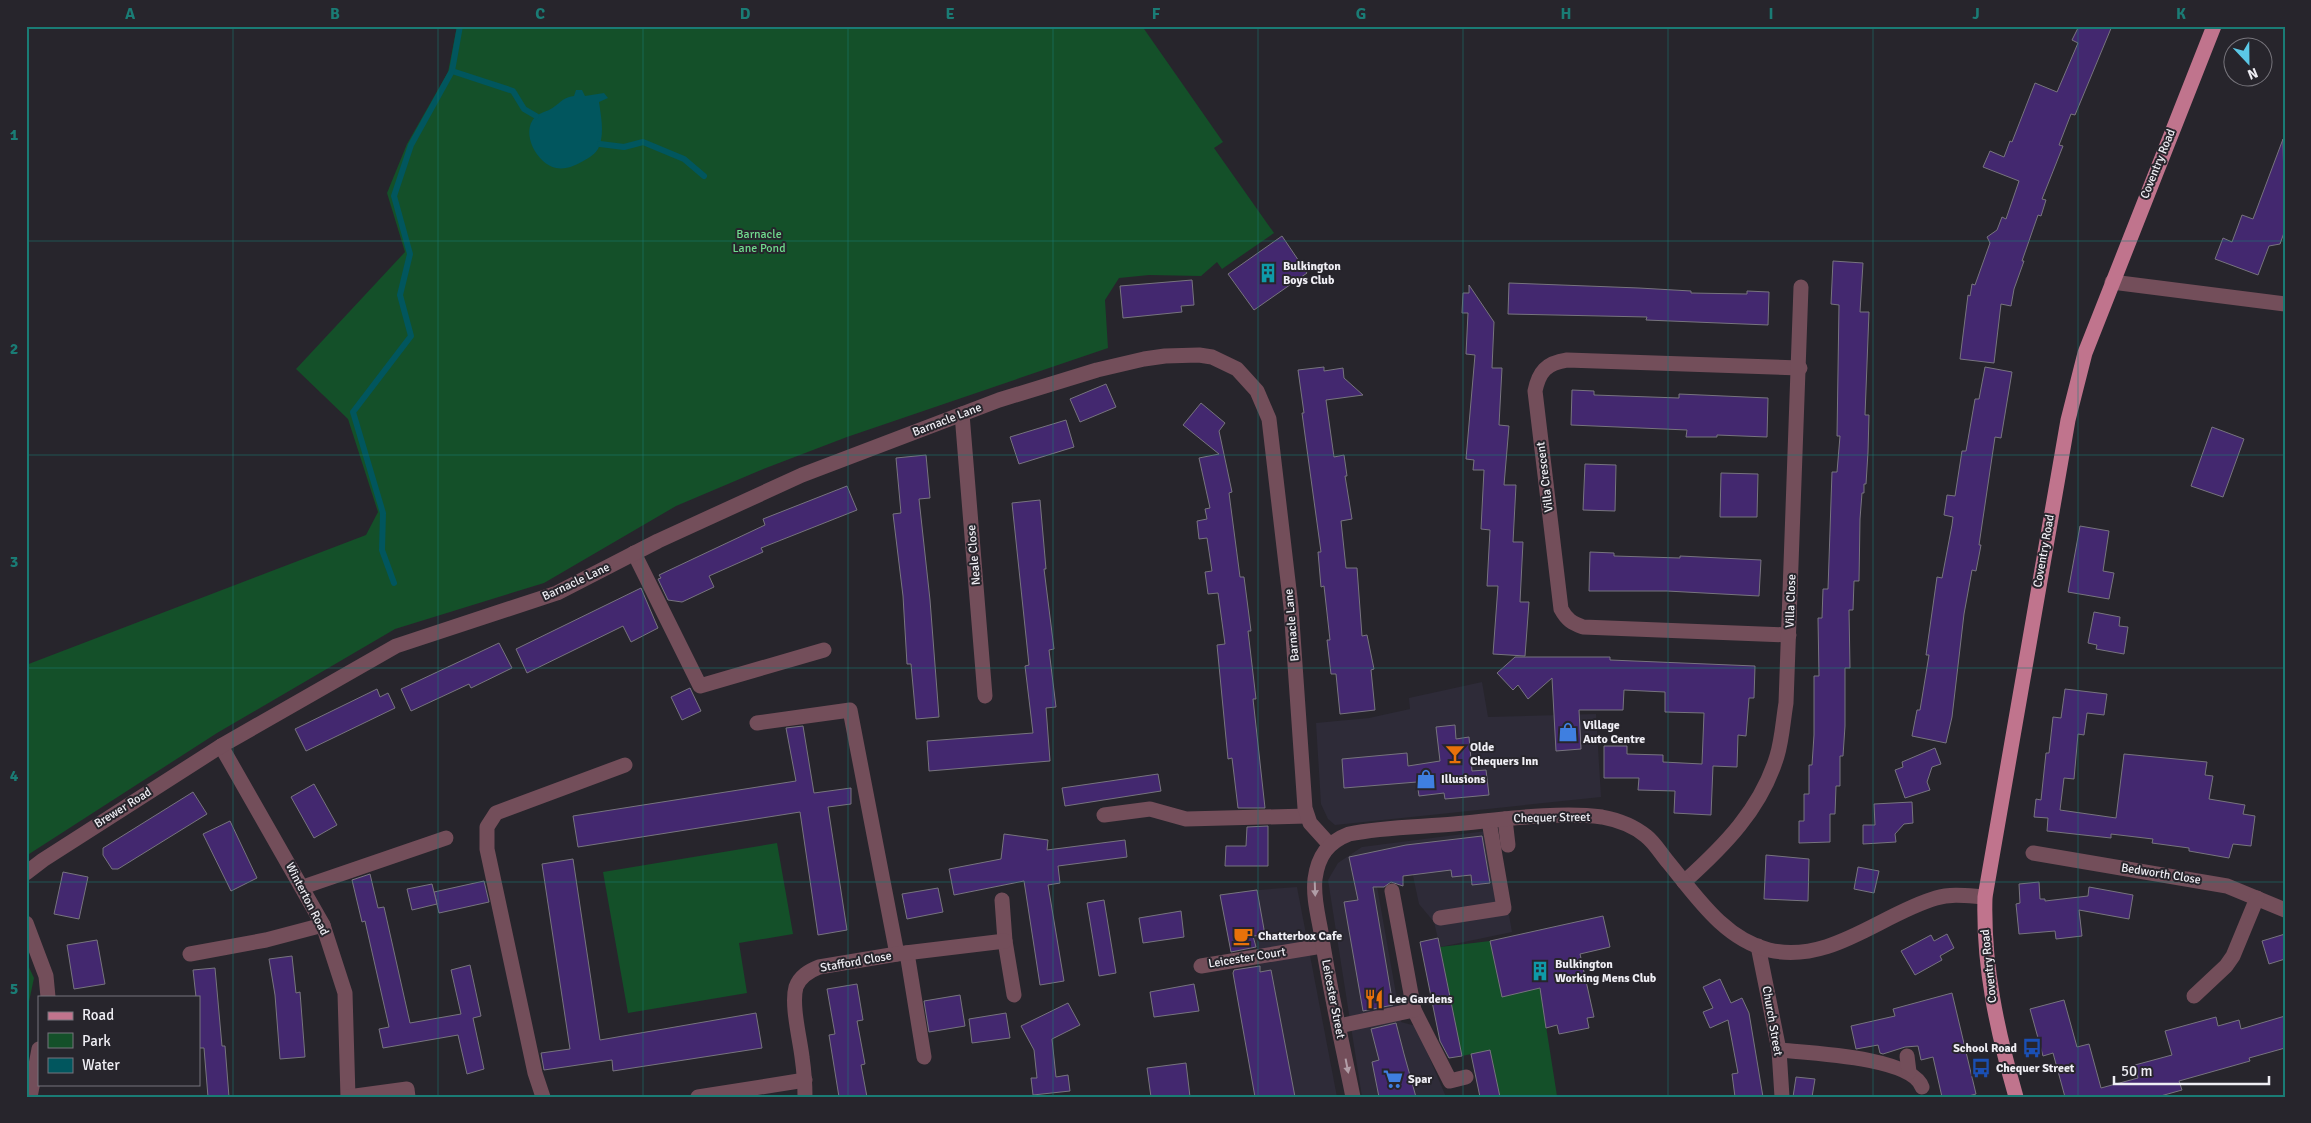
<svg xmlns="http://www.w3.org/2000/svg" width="2311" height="1123" font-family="Signika,sans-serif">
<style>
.built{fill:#2e2b38}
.green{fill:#145029}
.water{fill:#01565e}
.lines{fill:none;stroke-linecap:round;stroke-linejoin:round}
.stream{stroke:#01565e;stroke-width:6}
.building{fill:#43286f;stroke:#77747e}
.minor{stroke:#734e5a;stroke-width:15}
.major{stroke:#c0748d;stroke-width:15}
.oneway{fill:#b19ea7}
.grid{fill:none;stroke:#1a7c75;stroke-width:1;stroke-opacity:0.55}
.labels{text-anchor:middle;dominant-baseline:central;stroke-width:4;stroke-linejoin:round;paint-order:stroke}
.street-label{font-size:12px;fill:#efeef4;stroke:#27252c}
.park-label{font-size:12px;fill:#70db8e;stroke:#27252c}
.poi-label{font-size:12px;font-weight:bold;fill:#efeef4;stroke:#27252c;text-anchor:start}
.neatline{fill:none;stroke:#1a7c75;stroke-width:2}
.grid-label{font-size:16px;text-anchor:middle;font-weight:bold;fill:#1a7c75}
</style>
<rect width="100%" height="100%" fill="#27252c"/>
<g class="built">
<path d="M1482,682L1488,717L1596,714L1601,797L1335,825L1328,819L1321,804L1316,723L1369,718L1410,709L1409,698Z"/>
<path d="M1494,830L1512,932L1440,947L1434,922L1419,904L1412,871L1375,875L1401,1022L1416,1026L1446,1097H1362L1328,880L1338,863L1362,847Z"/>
<path d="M1297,887L1337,1097H1283L1246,891Z"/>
</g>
<g class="green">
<path d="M457,26H1142L1223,142L1214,148L1274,233L1222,269L1217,262L1201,276L1149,275L1119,278L1105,300L1108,348L847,437L761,470L676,506L544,583L395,629L217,733L26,856V665L366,535L378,512L348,419L296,369L405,252L387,193L407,144L448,72Z"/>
<path d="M777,843L793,934L739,943L747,993L628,1013L603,872Z"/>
<path d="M1490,941L1502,996L1540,988L1557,1096L1500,1097L1490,1050L1462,1056L1440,947Z"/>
<path d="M26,961L34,978L26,1016Z"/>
</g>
<path class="water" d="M576,90H582L585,96L604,93L608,98L599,102C601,116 604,131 600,144C598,152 592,156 585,160C577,165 566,170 556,168C537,164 520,133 535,117C538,114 544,112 549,110C559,105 562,97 574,96Z"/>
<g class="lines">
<g class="stream">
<path d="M452,71L513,91L524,109L536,116"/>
<path d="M600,144L624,147L643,142L684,159L704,176"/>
<path d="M394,583L382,550L383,513L353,412L411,336L400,295L410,254L394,196L411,145L452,71L460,26"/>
</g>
</g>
<g class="building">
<path d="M2079,26H2112L2075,115L2071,114L2059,145L2063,146L2042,199L2046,200L2041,216L2038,215L2022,261H2024L2014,289L2011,306L2001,304L1994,363L1960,359L1968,295L1970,296L1972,284L1975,285L1990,243L1987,237L1997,230L2002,217L2006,219L2019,181L1983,167L1990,151L2004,157L2010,141L2012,142L2035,83L2057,92L2078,43L2072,40Z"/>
<path d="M2283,139L2285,230L2280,244L2269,246L2258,275L2215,259L2223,238L2232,242L2242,215L2253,219Z"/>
<path d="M1282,236L1307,273L1254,310L1228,274Z"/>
<path d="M1833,261L1863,263L1860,312H1869L1865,415H1869L1868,452L1866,484H1864V493H1862L1860,519L1859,581H1854L1853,610H1849L1850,668H1845V726L1843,756H1840V786H1836L1835,814H1830V842L1799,843V821H1804V794H1809V765H1812L1814,735V676H1819L1818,618H1822L1823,589H1828L1832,472H1837L1840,436H1837L1839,305L1831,304Z"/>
<path d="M1192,280L1194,305L1181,306L1182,312L1123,318L1120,286Z"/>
<path d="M1509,283L1639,288L1691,291V293L1747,294V291L1769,292L1768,325L1646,320L1647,317L1508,314Z"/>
<path d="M1469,285L1494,322L1492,368H1502L1499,425L1509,426L1504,485H1516L1513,542H1523L1520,602H1529L1525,656L1493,654L1498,586H1487L1490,530L1481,529L1484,470H1473L1474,460L1466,459L1475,355L1466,354L1468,313H1462L1463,293H1469Z"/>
<path d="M1324,367V371L1343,368L1344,378L1363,395L1326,400L1334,457L1344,455L1347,476H1345L1352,519L1341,521L1346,568H1357L1362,636L1367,635L1374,669L1371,670L1375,710L1340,714L1336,674H1331L1327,640H1330L1324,586L1321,587L1318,552H1321L1302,413H1304L1298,370Z"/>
<path d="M1985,367L2012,372L2001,438L1995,437L1979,545H1981L1976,571L1972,570L1964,614L1952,717L1946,743L1912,736L1917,710H1920L1929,655H1926L1937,577L1942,578L1952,525L1953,517L1944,515L1947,495L1955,496L1962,451H1966L1975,399H1979Z"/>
<path d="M1106,384L1116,407L1080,422L1070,399Z"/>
<path d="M1572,390L1594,391V395L1679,398V394L1768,398L1767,437L1717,435V437H1686L1687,430L1571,425Z"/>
<path d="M1201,403L1225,423L1219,431L1232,492L1229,493L1240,577H1244L1251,631H1248L1256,699H1253L1265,808H1238L1232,758L1228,759L1217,645L1225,644L1218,593L1208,594L1205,572L1212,571L1207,538L1199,539L1197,521L1207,519L1205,509L1210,508L1199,458L1219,454L1183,425Z"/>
<path d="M1066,420L1074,447L1019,464L1010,437Z"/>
<path d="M2212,427L2244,439L2223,497L2191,486Z"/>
<path d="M926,455L930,498L919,499L930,600L939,717L916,719L911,664H907L903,596L893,514L901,513L896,458Z"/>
<path d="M1585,464L1616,465L1615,511L1583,510Z"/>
<path d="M1721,473L1758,474L1757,517H1720Z"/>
<path d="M847,486L857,510L761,548L763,552L709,576L714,587L682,602L668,600L658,579L661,578L659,575L765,525L763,519Z"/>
<path d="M1040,500L1046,569H1044L1054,649L1049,650L1056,707L1046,708L1050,761L929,771L927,741L1033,733L1025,666L1029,665L1012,503Z"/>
<path d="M2080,526L2109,531L2103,571L2114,573L2109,599L2068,592Z"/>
<path d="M1590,552L1614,553V556L1680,558V556L1761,560L1759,596L1667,591H1589Z"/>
<path d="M641,588L658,628L631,642L623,626L527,673L516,649Z"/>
<path d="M2094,612L2120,617L2119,626L2128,627L2124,654L2096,649L2097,645L2088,643Z"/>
<path d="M499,643L512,668L471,688L469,684L411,711L401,689Z"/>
<path d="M1515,657H1610V660L1755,666L1754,698H1749L1746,736L1738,735L1737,767L1713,766L1711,815L1674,813L1675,791L1638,790L1639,778H1604V746H1627V754L1663,755V762L1702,764L1704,713L1665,712V692L1624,690L1623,710H1579L1581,749L1556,751L1552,678L1528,699L1518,685L1513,690L1497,673Z"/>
<path d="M690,688L701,711L682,720L671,697Z"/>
<path d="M377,689L380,697L388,693L395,708L306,751L295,729Z"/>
<path d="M2065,689L2107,694L2104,715L2087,713L2084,735L2078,734L2074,779L2064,778L2060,810L2116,818L2124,754L2207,762L2205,775L2213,776L2209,799L2245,805L2243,814L2255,816L2251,846L2233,844L2229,858L2189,851V848L2152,843L2153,839L2111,834V838L2047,831L2048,818L2034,817L2036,799L2041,800L2046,753H2049L2053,717L2061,718Z"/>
<path d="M1455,725L1456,739L1469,737L1472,771L1486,770L1489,795L1445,799L1444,793L1419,796L1417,782L1344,788L1342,759L1407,753L1408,766L1440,761L1436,727Z"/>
<path d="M803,726L814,793L851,788V804L828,807L847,930L818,935L800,812L578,847L573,816L796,781L786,728Z"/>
<path d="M1935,748L1941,764L1932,767L1927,782L1930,790L1905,798L1895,770L1903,767L1902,762Z"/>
<path d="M1158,774L1161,791L1065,806L1062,788Z"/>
<path d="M314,784L337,825L314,838L291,797Z"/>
<path d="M193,792L207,814L118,869H112L103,855V848Z"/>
<path d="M1912,802L1913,823L1904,824L1895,834L1896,842L1863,844V825H1875L1874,804Z"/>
<path d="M230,821L257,878L231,891L203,834Z"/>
<path d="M1268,826V866H1225L1226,846H1246L1247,827Z"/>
<path d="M1004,834L1048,840L1047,850L1125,840L1127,857L1058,866L1060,883L1048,885L1064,981L1040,985L1024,881L954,895L949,869L1001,859Z"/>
<path d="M1482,836L1490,883L1472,885L1471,875L1452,877L1451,870L1403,876V886L1391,882L1384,887H1373L1393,1005L1363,1011L1344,902L1358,900L1349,857L1406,845Z"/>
<path d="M1766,855L1809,859L1808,901L1764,899Z"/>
<path d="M573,859L600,1040L756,1013L762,1048L613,1071L612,1060L544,1070L541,1053L570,1049L542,864Z"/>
<path d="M1858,867L1879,871L1874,893L1854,889Z"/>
<path d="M63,872L88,877L79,919L54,914Z"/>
<path d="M370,874L378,908L384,907L410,1023L461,1014L451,970L470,965L481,1016L473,1018L484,1069L467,1074L458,1035L383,1048L379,1029L389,1027L365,921L362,922L352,880Z"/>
<path d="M484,881L489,902L439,913L434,892Z"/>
<path d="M2039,882L2040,899H2045V901L2088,896L2089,887L2133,895L2129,919L2079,910L2082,936L2056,939L2055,931L2019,934L2016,904L2020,903L2019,884Z"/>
<path d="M432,884L437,904L412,910L407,889Z"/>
<path d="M938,888L943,912L907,919L902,894Z"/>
<path d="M1257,890L1265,935L1253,936L1256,947L1231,952L1220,895Z"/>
<path d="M1104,900L1116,973L1099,976L1087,903Z"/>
<path d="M1181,911L1184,937L1143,943L1139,918Z"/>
<path d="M1603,916L1610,947L1580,954L1594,1017L1587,1018L1589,1028L1559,1034L1557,1025L1546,1028L1540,988L1502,997L1490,941Z"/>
<path d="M1947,934L1954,948L1940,956L1942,960L1915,975L1901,951L1931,935L1934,941Z"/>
<path d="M2285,934V959L2269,964L2262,941Z"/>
<path d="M1438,938L1462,1056L1449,1058L1440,1041L1420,942Z"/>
<path d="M97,940L105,984L74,989L67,945Z"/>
<path d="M292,956L296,993L300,992L305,1057L280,1059L275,995L269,959Z"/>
<path d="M1260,966V972L1271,970L1295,1097H1255L1233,973L1234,970Z"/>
<path d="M215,968L222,1046H225L229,1097H208L204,1048H199V997H196L193,970Z"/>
<path d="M1720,979L1731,1003L1742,998L1749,1013L1763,1097H1735L1732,1074L1738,1073L1728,1020L1710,1028L1703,1012L1713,1008L1703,987Z"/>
<path d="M857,984L863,1020L857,1021L865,1064L861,1065L867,1097H839L829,1035L835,1034L827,989Z"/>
<path d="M1194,984L1199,1011L1154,1017L1150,992Z"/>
<path d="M1952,993L1976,1094L1965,1097H1942L1933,1057L1921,1060L1918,1046L1905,1047L1883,1054L1880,1053L1878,1045L1856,1049L1851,1026L1895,1016L1893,1009Z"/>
<path d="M960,995L965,1026L929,1032L924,1001Z"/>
<path d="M2064,1000L2077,1047L2089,1044L2101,1088L2138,1078L2135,1065L2172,1055L2165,1031L2216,1017L2218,1026L2239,1020L2241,1029L2285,1016V1048L2249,1058L2250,1061L2179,1081L2182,1090L2157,1097H2065L2053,1053L2043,1056L2030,1009Z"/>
<path d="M1068,1003L1080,1025L1052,1039L1056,1077L1068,1075L1070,1091L1033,1095L1031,1078H1037L1034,1050L1021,1026Z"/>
<path d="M1006,1013L1010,1038L972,1043L969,1019Z"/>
<path d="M1396,1023L1404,1054L1416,1097H1379L1372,1062L1379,1060L1371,1029Z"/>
<path d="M1490,1050L1500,1097H1480L1471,1054Z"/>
<path d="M1186,1063L1190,1097H1151L1147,1068Z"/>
<path d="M1796,1077L1815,1079L1812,1097H1793Z"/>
</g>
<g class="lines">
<g class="minor">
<path d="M2112,282L2285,304"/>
<path d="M962,414L985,696"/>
<path d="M634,553L700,686L824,650"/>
<path d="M1789,635L1583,627C1572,623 1567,620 1561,609L1535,391C1539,372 1546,363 1567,360L1800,368"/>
<path d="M757,723L850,710L897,954"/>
<path d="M221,746L323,925L345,993L348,1097"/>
<path d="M1104,815L1150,809L1186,819L1307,816"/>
<path d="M1505,819L1508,845"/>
<path d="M2033,853L2227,886L2285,910"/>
<path d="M26,873L43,860L221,746L396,646L557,593L658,541L802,475L999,400L1097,370L1144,359L1165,356L1199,355L1212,357L1237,369L1257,391L1269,419L1291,607L1305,808L1310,823L1329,844"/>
<path d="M1684,882C1724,846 1761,809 1777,756C1782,740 1783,721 1786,703L1801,287"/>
<path d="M303,887L446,838"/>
<path d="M1002,900L1005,941L1014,995"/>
<path d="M1440,918L1504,908L1489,821"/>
<path d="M26,923L46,976L48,997"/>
<path d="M1758,946L1779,1050L1782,1097"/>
<path d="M907,953L924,1057"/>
<path d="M190,954L266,940L323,925"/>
<path d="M1201,966L1322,946"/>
<path d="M2194,996L2226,966L2233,956L2257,898"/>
<path d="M1414,1010L1450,1081L1466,1077"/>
<path d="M1339,1026L1414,1010L1392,891"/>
<path d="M1779,1050C1809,1053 1912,1057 1922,1087"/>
<path d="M1907,1056L1909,1072"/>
<path d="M30,1097L39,1049"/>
<path d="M348,1097L407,1089L408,1097"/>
<path d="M543,1097L535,1073L487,849V827L496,813L625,765"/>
<path d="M698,1097L805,1080"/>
<path d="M805,1097C805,1084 804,1071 802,1057C800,1039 791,1005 796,987C800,976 809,971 819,967L897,954L1005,941"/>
<path d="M1353,1097C1342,1042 1329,987 1321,932C1318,915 1313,897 1315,879C1318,856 1328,842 1349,834C1383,827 1420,827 1454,824C1498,820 1559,811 1602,817C1618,820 1634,826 1646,836C1655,843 1661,854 1668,862C1696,896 1724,939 1769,950C1831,964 1881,914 1936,898C1952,893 1969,896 1985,897"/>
</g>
<path class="major" d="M2016,1097C1997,1030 1983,967 1985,897L2068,420L2085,353L2214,26"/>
</g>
<defs><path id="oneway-solid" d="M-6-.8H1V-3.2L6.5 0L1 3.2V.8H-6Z" transform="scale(1.25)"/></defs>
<g class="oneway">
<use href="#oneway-solid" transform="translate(1315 889) rotate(88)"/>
<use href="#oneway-solid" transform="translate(1347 1066) rotate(79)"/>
</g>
<path class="grid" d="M233,26V1097M438,26V1097M643,26V1097M848,26V1097M1053,26V1097M1258,26V1097M1463,26V1097M1668,26V1097M1873,26V1097M2078,26V1097M26,241H2285M26,455H2285M26,668H2285M26,882H2285"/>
<defs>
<symbol id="building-bare" viewBox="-9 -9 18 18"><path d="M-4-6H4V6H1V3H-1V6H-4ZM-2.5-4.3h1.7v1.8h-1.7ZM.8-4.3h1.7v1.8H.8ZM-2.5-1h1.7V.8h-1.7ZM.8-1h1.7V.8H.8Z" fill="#0f9aa8" stroke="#27252c" stroke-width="2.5" paint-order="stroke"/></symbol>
<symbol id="shop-bare" viewBox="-9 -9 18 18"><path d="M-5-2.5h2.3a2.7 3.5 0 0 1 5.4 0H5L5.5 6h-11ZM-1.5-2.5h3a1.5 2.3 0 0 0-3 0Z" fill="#3f7fe0" stroke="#27252c" stroke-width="2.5" paint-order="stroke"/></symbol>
<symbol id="bar-bare" viewBox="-9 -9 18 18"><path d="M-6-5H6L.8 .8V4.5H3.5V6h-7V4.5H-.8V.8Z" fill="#e8710a" stroke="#27252c" stroke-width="2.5" paint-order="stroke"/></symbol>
<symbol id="cafe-bare" viewBox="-9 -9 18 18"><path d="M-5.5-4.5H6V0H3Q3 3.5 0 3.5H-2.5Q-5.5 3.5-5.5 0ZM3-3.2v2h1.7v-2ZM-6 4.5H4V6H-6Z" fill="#e8710a" stroke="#27252c" stroke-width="2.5" paint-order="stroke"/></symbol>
<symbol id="restaurant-bare" viewBox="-9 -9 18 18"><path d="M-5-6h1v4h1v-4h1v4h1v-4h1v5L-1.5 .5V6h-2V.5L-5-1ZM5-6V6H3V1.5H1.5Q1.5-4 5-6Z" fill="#e8710a" stroke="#27252c" stroke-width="2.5" paint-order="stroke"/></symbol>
<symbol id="bus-bare" viewBox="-9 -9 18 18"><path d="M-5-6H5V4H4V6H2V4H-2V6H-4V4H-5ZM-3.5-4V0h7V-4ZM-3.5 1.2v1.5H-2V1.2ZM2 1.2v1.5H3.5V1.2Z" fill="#1a4fb4" stroke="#27252c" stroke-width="2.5" paint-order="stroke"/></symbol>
<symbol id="supermarket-bare" viewBox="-9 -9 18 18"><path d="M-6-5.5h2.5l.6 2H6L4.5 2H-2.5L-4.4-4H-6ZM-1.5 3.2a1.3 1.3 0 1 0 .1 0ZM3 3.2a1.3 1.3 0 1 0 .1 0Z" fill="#3f7fe0" stroke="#27252c" stroke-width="2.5" paint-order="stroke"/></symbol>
</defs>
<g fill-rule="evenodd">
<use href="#building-bare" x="1254" y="259" width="28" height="28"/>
<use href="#shop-bare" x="1554" y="718" width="28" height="28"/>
<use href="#bar-bare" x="1441" y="740" width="28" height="28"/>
<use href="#shop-bare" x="1412" y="765" width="28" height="28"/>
<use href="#cafe-bare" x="1229" y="922" width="28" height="28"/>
<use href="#building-bare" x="1526" y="957" width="28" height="28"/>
<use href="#restaurant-bare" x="1360" y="985" width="28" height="28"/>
<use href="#bus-bare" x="2018" y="1034" width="28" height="28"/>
<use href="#bus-bare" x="1967" y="1054" width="28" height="28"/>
<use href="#supermarket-bare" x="1379" y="1065" width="28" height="28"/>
</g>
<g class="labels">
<g class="street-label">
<text transform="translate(2158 164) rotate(-68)">Coventry Road</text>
<text transform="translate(947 420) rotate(-21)">Barnacle Lane</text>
<text transform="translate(1545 477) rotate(-97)">Villa Crescent</text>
<text transform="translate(2044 551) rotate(-80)">Coventry Road</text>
<text transform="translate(974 555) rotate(-95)">Neale Close</text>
<text transform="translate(576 582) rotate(-25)">Barnacle Lane</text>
<text transform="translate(1791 601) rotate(-88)">Villa Close</text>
<text transform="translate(1292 625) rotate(-95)">Barnacle Lane</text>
<text transform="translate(123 808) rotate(-32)">Brewer Road</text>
<text transform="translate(1552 818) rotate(-1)">Chequer Street</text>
<text transform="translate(2161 874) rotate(9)">Bedworth Close</text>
<text transform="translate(307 899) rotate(63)">Winterton Road</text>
<text transform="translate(1247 958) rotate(-9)">Leicester Court</text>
<text transform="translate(856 962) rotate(-10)">Stafford Close</text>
<text transform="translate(1989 966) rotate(-96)">Coventry Road</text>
<text transform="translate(1333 999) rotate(79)">Leicester Street</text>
<text transform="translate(1772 1021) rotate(80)">Church Street</text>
</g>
<g class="park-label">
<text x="759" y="234">Barnacle<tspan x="759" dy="14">Lane Pond</tspan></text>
</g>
<g class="poi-label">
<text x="1283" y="266">Bulkington<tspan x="1283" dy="14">Boys Club</tspan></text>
<text x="1583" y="725">Village<tspan x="1583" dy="14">Auto Centre</tspan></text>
<text x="1470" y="747">Olde<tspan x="1470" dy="14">Chequers Inn</tspan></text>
<text x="1441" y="779">Illusions</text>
<text x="1258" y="936">Chatterbox Cafe</text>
<text x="1555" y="964">Bulkington<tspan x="1555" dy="14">Working Mens Club</tspan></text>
<text x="1389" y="999">Lee Gardens</text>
<text x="2017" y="1048" text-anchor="end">School Road</text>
<text x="1996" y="1068">Chequer Street</text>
<text x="1408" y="1079">Spar</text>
</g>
</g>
<rect width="2311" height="1123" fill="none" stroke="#27252c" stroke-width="55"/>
<rect x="38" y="996" width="162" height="90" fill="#27252c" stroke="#77757c"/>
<rect x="48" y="1012" width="25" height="8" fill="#c0748d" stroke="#77757c"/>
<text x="82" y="1020" font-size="15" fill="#efeef4">Road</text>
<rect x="48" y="1033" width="25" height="15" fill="#145029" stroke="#77757c"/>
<text x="82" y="1046" font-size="15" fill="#efeef4">Park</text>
<rect x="48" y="1058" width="25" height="15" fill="#01565e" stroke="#77757c"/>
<text x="82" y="1070" font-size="15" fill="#efeef4">Water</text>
<g transform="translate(2248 62) rotate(158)"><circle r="24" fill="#27252c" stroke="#77757c"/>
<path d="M0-4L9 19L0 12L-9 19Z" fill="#5bc8e6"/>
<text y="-8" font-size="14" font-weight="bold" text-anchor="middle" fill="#efeef4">N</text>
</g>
<path d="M2114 1076v8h155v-8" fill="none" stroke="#efeef4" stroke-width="2.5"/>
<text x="2121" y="1076" font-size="15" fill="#efeef4" stroke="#27252c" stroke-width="4" paint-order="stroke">50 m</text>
<rect x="28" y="28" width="2256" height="1068" class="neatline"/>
<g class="grid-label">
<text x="130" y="19">A</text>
<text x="335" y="19">B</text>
<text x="540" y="19">C</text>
<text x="745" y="19">D</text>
<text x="950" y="19">E</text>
<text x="1156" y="19">F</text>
<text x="1361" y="19">G</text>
<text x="1566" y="19">H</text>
<text x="1771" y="19">I</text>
<text x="1976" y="19">J</text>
<text x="2181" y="19">K</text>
<text x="14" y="140">1</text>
<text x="14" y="354">2</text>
<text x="14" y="567">3</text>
<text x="14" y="781">4</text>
<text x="14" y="994">5</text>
</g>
</svg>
